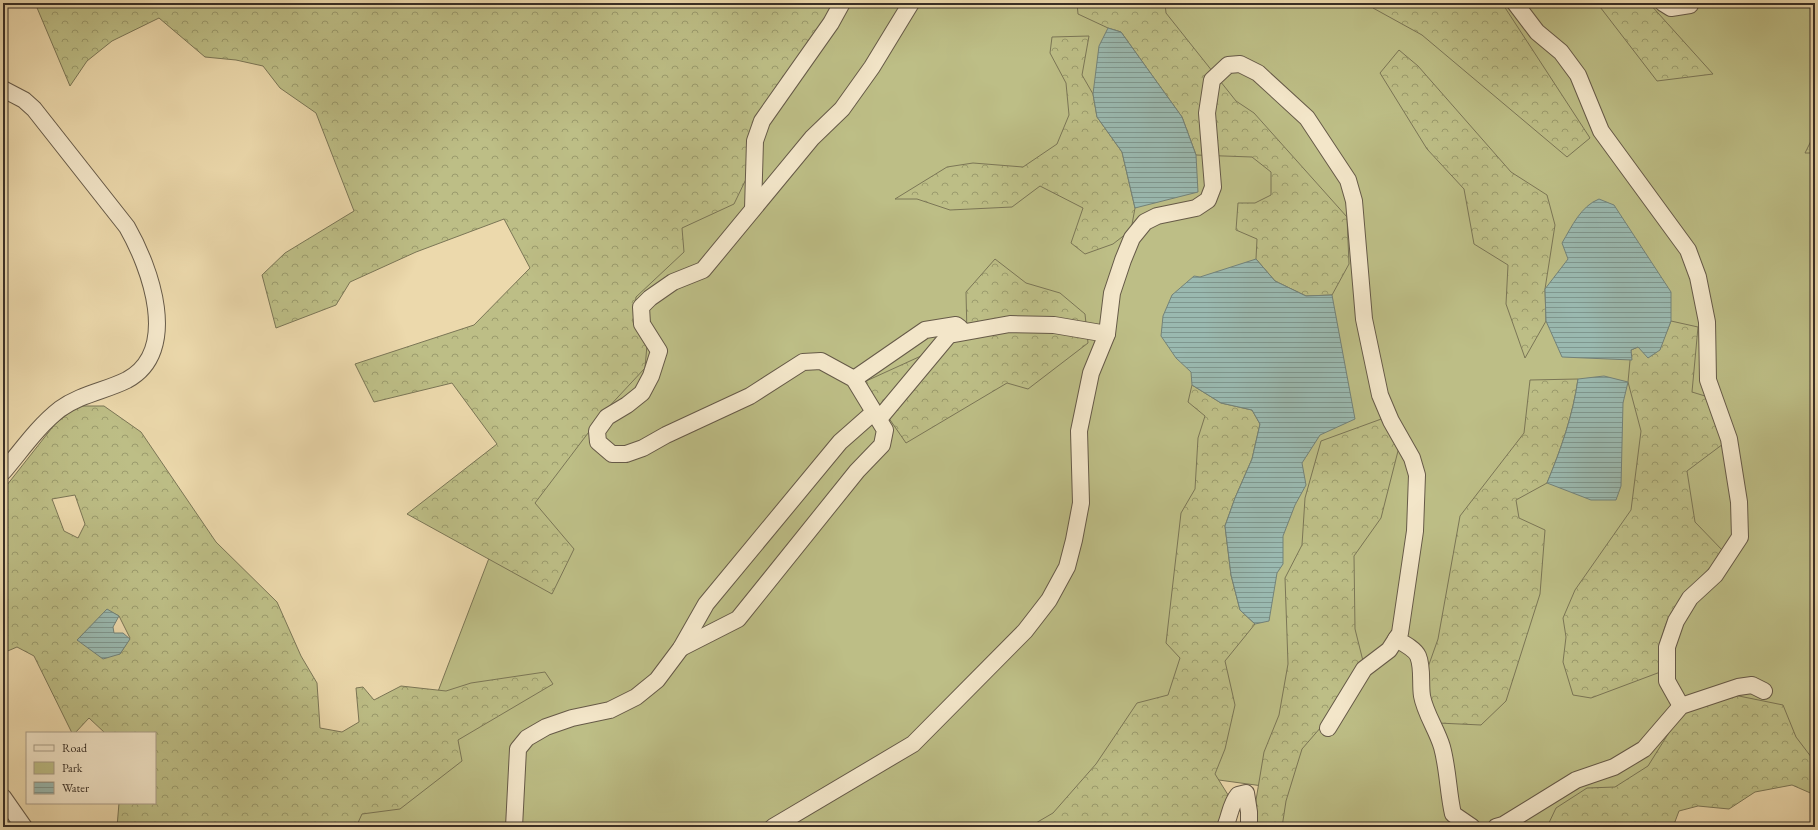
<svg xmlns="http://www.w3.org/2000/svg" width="1818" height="830" font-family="'EB Garamond',serif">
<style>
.green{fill:#bdbe86;stroke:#7b7656}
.forest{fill:url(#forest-crowns);stroke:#7b7656;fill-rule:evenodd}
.water{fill:url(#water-rules);stroke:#738279}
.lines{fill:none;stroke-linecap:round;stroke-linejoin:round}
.minor-casing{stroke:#665a48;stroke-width:18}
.minor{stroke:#f3e6c9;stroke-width:16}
</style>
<defs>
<pattern id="forest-crowns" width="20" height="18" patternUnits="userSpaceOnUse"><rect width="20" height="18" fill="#bdbe86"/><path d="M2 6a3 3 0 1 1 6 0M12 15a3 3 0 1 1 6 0" fill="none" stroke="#9b9b6d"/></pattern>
<pattern id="water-rules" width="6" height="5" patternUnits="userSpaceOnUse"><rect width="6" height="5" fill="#9ab9b0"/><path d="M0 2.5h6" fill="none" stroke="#7f978f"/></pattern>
</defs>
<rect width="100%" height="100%" fill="#ecd9ac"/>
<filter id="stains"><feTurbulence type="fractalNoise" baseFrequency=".005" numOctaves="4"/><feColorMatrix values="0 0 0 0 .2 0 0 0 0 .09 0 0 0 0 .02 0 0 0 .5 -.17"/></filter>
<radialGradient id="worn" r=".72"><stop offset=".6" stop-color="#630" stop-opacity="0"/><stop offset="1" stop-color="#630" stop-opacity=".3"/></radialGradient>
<path class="green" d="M707,3H1815V767L1571,827H1271L1270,787L1131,768L1074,827H309L424,728L683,51Z"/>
<g class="forest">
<path d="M35,3H837L773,95L749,173L734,204L682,228L684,252L636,297L633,322L647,345L645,368L604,412L535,503L574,549L552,594L407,514L497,444L452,383L374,402L355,364L474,325L530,268L504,219L416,252L350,282L336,305L276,328L262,275L285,253L354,211L316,113L280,88L263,66L236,60L205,57L159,18L112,41L87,61L70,86Z"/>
<path d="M1077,3H1165L1166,13L1236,101L1254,113L1347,217L1349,264L1332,295L1306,296L1275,281L1256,259L1257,239L1236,230L1238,203H1255L1271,195V172L1252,157L1196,155L1182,117L1121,32L1108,28L1078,14Z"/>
<path d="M1379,3H1502L1590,138L1567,157L1422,35L1373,8Z"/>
<path d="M1597,3H1649L1713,74L1657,81Z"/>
<path d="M1089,36L1082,75L1093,94L1097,117L1122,152L1135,208L1131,230L1113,244L1085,254L1071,243L1083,208L1040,186L1012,207L950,210L917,199H895L947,167L973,163L1023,167L1057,144L1069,115L1066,83L1050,53L1052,37Z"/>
<path d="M1399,50L1418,66L1511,172L1547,195L1555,225L1545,289L1546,321L1525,358L1506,304L1508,265L1474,244L1464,189L1427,149L1380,73Z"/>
<path d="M1815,133V153H1805Z"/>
<path d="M995,259L1026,283L1060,293L1085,314L1088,343L1028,389L1007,383L906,443L864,382L967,335L966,292Z"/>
<path d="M1671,321L1698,327L1692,392L1705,396L1723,444L1687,471L1695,522L1724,552C1705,575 1669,604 1663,634C1661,646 1663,659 1663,671L1591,698L1573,695L1563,662L1566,637L1563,618L1575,590L1631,510L1641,431L1628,382L1631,350L1638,347L1659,350Z"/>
<path d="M1578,379C1573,415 1561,449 1547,483L1516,500L1519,518L1545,530L1540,594L1506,701L1481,725L1438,723L1428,696L1427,670L1438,639L1460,516L1524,433L1530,380Z"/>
<path d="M1192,385L1221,403L1252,410L1260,424L1252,459L1235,498L1225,526L1231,575L1240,610L1255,624L1225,661L1235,705L1225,749L1215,774L1230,798L1223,827H1029L1053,813L1096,764L1137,703L1168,695L1180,658L1166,643L1181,513L1195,489L1198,438L1205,416L1188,402Z"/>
<path d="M78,406H104L141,432L216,542L277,602L301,656L317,683L320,728L342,732L359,722L356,688L363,687L374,700L401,686L446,691L471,683L545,672L553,684L458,740L462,761L400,809L362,814L356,827H117L119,803H155V733H105L89,718L75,733H72L34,656L17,647L3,653V490L55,424ZM75,495L85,524L78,538L64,531L52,499ZM107,610L119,616L130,638L120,654L77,640Z"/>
<path d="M1384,418L1399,447L1381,518L1354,556L1355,629L1363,661L1328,719L1302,749L1286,801L1282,827H1255L1256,800L1264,752L1279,715L1288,664L1285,578L1302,545L1305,498L1321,441Z"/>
<path d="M1729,694L1783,705L1796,737L1815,762V795L1792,785L1755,792L1729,809L1698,806L1679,811L1673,827H1547L1556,808L1587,788L1615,787L1648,766L1680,715Z"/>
</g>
<g class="water">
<path d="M1108,28L1121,32L1182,117L1196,155L1198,192L1135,208L1122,152L1097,117L1093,94L1099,46Z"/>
<path d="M1599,199L1614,205L1671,292V321L1660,350L1648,358L1638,347L1631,350L1632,360L1562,357L1546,321L1545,289L1568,259L1562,243C1572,226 1581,206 1599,199Z"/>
<path d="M1256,259L1275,281L1306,296L1332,295L1355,419L1320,435L1302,463L1306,485L1295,505L1283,536V564L1277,573L1269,621L1255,624L1240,610L1231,575L1225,526L1235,498L1252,459L1260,424L1252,410L1221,403L1192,385L1191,372L1176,358L1161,336L1163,316L1172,295L1194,276L1200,277Z"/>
<path d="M1604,376L1628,382L1623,403L1621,486L1616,500H1591L1547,483C1561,449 1573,415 1578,379Z"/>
<path d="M107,609L119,616L113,627L114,633H123L130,639L120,654L103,659L77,640Z"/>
</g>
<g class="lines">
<defs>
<g id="minor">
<path d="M1515,3L1537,32L1561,52L1578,75L1601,131L1688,250L1698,277L1707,322L1708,380L1729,439L1739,502L1740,537L1715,575L1690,598L1676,621L1667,647V681L1681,706"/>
<path d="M1663,3L1671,8L1690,5L1688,3"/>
<path d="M3,89L24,100L34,109L127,227C150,267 181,351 127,380C105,391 81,394 60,409C38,426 21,451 3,472"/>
<path d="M753,209L755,141L762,121L831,23L842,3"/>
<path d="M854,379L925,330L956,325L960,328"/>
<path d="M879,419L949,335L1010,324L1054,325L1107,334"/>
<path d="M1396,639C1403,643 1415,649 1418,656C1423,668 1420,683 1422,696C1425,713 1437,730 1442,747C1448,769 1448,792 1453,814L1472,827"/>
<path d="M681,648L738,619L857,471L882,445L885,430L854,379L821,361L803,362L750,396L666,435L643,448L626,454H612L598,442L597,431L607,417L627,405L642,393L651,376L659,351L642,324L641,307L650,298L673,282L703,270L812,138L842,109L872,67L911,3"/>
<path d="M3,797L24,827"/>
<path d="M514,827L518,749L527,738L546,727L572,718L610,710L636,697L657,680L681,648L706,604L840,442L874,412"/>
<path d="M773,827L913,744L1025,631L1049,600L1067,567L1074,540L1081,503L1079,431L1091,373L1107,334L1112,293L1123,260L1132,238L1145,222L1157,216L1196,208L1208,200L1213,187L1207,113L1212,80L1228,65L1240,64L1258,73L1307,118L1348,180L1354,201L1364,319L1380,395L1391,421L1412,458L1417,475L1415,531L1400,633L1389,650L1364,669L1328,728"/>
<path d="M1225,827C1230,816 1230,805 1238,795L1246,793L1249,812V827"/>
<path d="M1496,827L1503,825L1576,780L1614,767L1644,749L1681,706L1738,687L1752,685L1764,691"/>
</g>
</defs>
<use href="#minor" class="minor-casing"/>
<use href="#minor" class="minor"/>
</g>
<rect width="1818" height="830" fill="none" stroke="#ecd9ac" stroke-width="16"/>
<rect x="4" y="4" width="1810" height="822" fill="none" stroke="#392f26" stroke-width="2"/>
<rect x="8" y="8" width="1802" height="814" fill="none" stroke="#392f26"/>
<rect x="26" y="732" width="130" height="72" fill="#f3e6c9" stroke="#a99d88"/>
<rect x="34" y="745" width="20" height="6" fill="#f3e6c9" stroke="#a99d88"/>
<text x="62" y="752" font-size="12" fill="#392f26">Road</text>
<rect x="34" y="762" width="20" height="12" fill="#bdbe86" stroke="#a99d88"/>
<text x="62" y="772" font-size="12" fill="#392f26">Park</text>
<rect x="34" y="782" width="20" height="12" fill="url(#water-rules)" stroke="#a99d88"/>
<text x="62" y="792" font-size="12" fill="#392f26">Water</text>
<rect width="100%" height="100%" filter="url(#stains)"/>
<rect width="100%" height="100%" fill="url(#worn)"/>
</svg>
